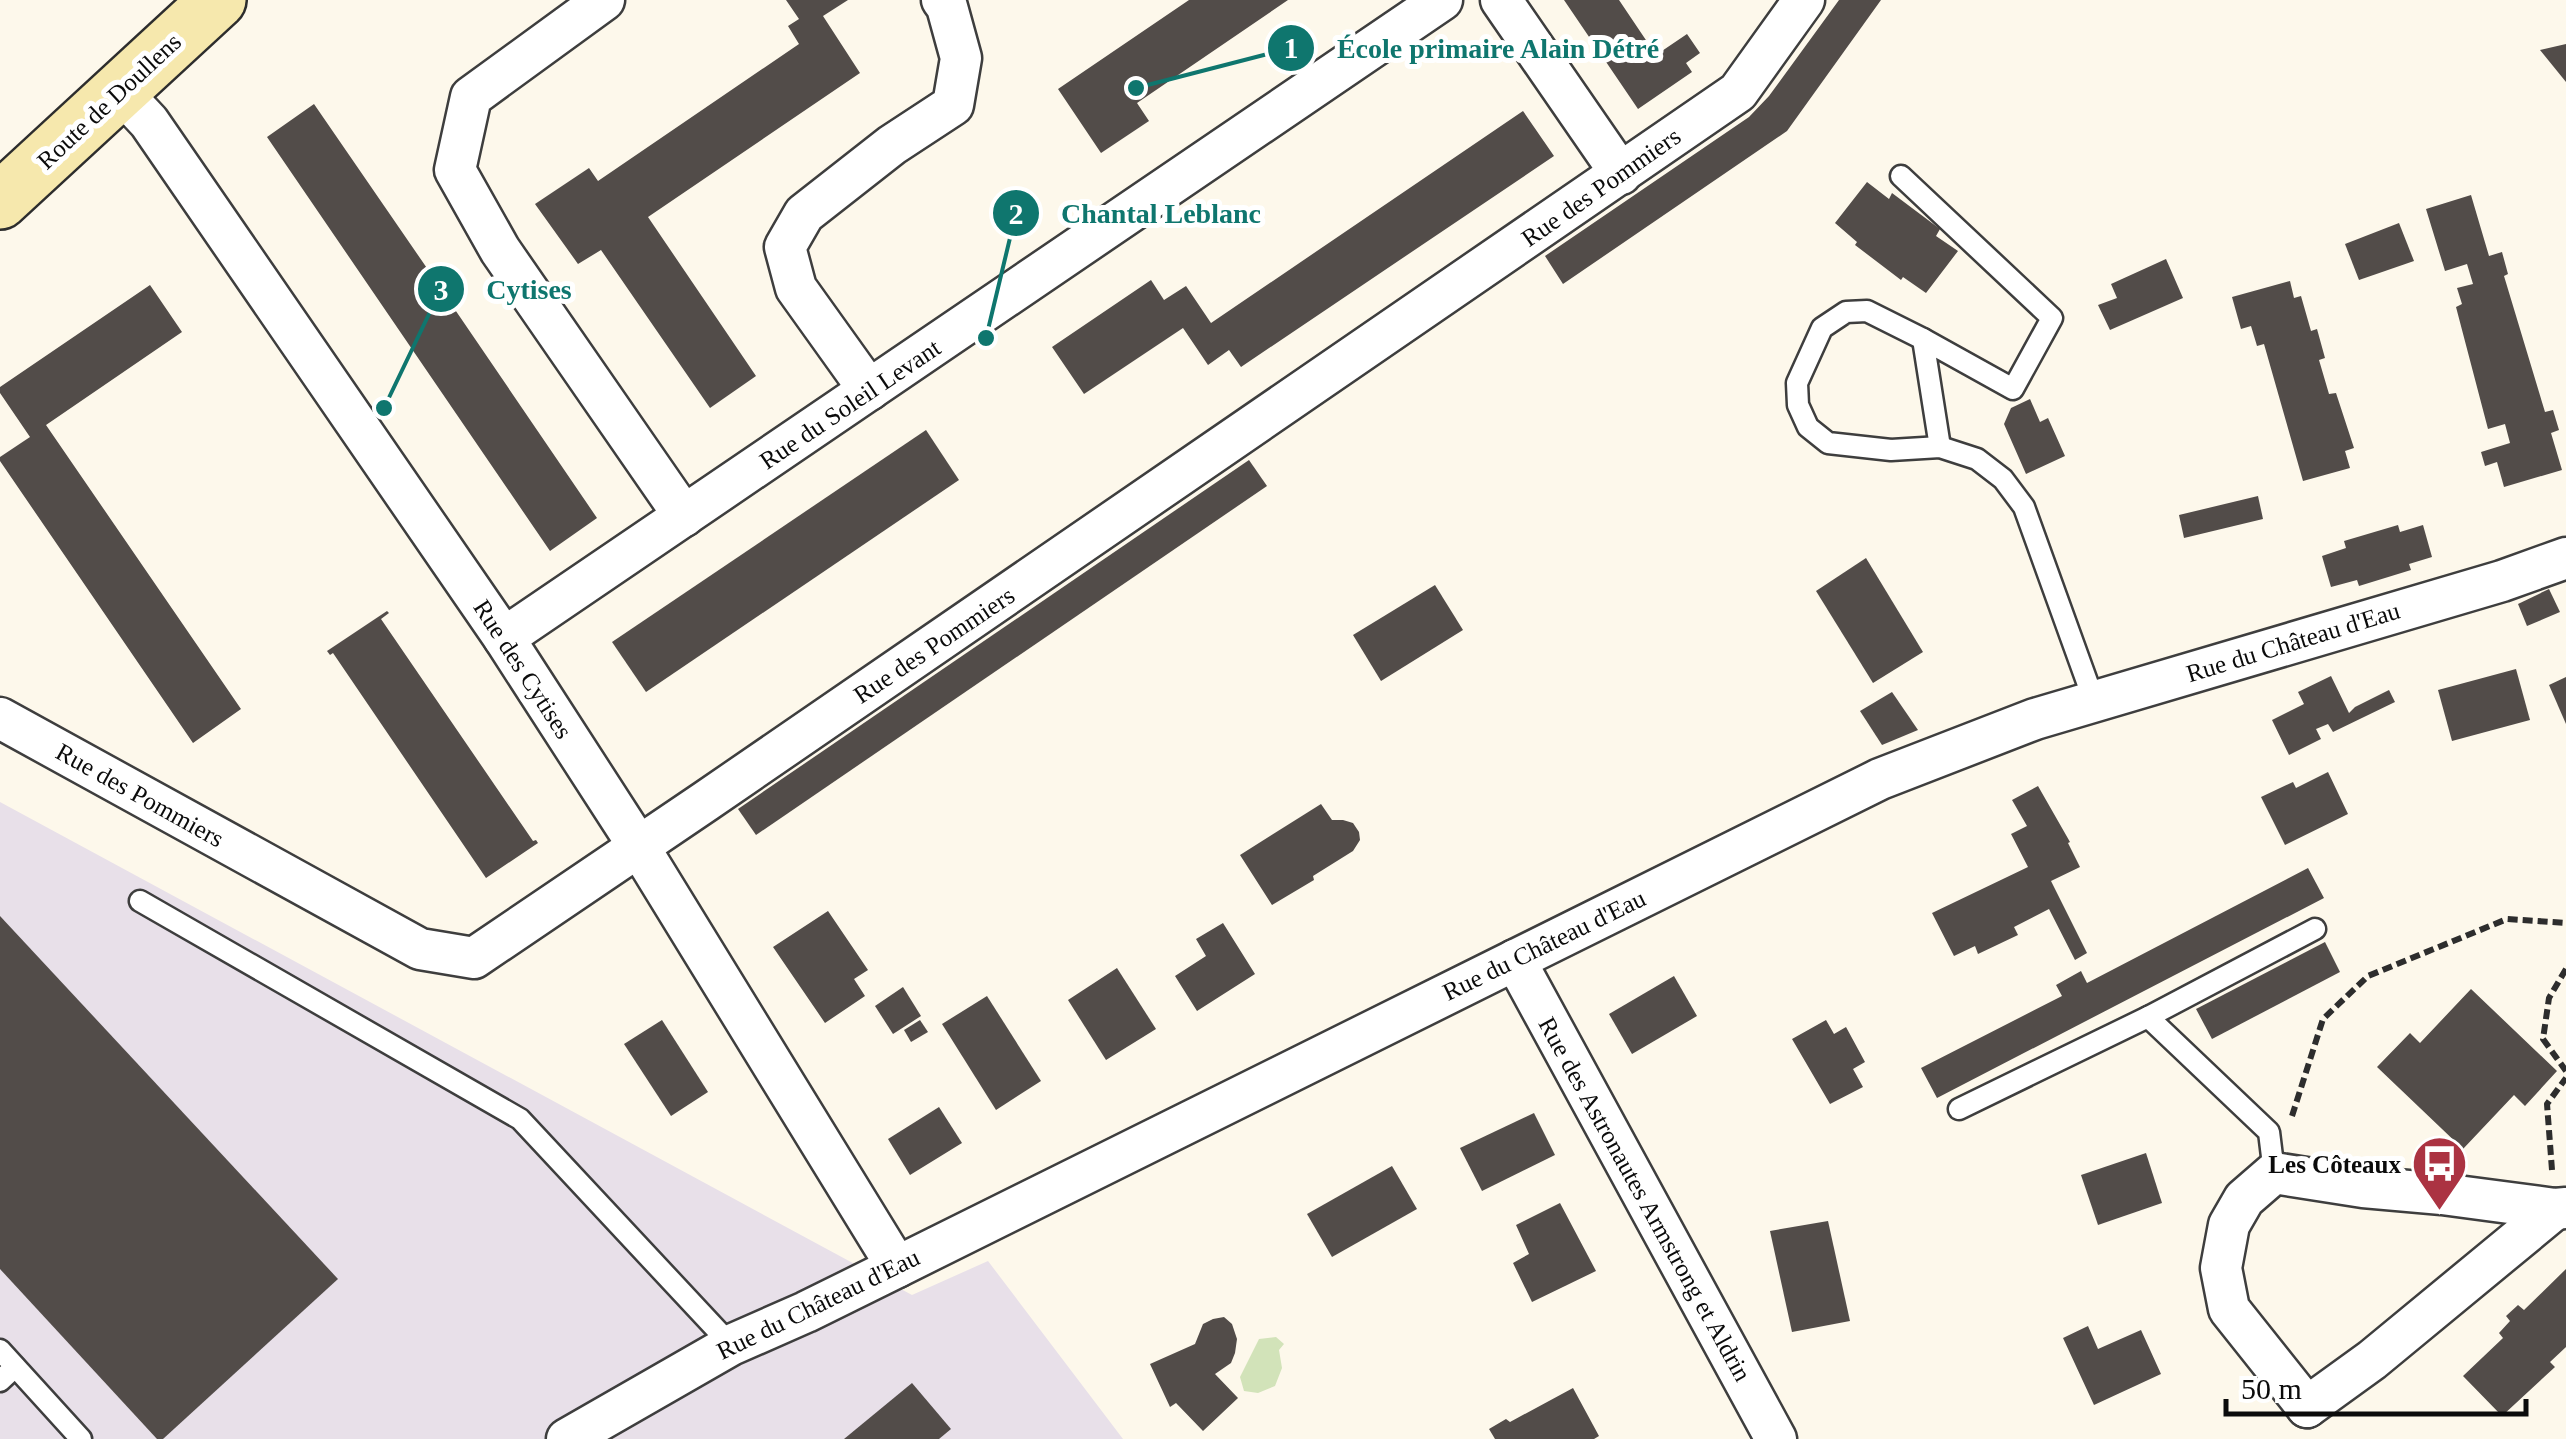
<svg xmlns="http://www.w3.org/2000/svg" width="2566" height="1439" font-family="Georgia,serif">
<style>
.industrial{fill:#e8e0e9}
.green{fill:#d2e3b9}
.building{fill:#524c49}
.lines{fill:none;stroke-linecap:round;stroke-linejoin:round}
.lane-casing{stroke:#3e3e3e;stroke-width:25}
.street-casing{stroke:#3e3e3e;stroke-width:45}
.secondary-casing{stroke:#2d2d2d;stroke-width:60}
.path{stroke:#2d2d2d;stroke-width:6;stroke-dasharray:10 5;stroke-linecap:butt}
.lane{stroke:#fff;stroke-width:20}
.street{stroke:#fff;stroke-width:40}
.secondary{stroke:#f6e8ad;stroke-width:55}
.labels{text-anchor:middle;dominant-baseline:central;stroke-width:10;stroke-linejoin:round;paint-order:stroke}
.street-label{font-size:25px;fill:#0b0b0b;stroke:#fff}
.poi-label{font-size:25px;font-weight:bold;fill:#0b0b0b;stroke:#fff;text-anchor:end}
.leader{fill:none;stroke:#0f766e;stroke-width:4}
.callout-dot{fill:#0f766e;stroke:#fff;stroke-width:4}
.mark-label{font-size:30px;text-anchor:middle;font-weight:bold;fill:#fff}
.callout-label{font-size:28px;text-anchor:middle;font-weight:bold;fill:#0f766e;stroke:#fff;stroke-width:10;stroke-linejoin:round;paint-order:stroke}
</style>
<rect width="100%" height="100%" fill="#fdf8eb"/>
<path class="industrial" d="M0,802L912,1295L988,1261L1123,1439H0Z"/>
<path class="green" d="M1276,1337L1284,1344L1279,1350L1282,1368L1275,1386L1258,1393L1244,1391L1240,1377L1259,1339Z"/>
<g class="building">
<path d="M786,0H848L823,16L860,73L648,217L756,376L710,408L601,250L578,264L535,204L589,168L598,181L799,44L788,26L799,19Z"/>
<path d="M1189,0H1288L1137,103L1149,121L1101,153L1058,89Z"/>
<path d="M1564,0H1619L1656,55L1687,34L1700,53L1686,63L1692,72L1638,109Z"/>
<path d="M1839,0H1881L1787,131L1563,284L1545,256L1749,117L1769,96Z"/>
<path d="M2566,44V82L2540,50Z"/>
<path d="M314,104L442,290L445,288L449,293L445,295L597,518L550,551L267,137Z"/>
<path d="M1523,111L1554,156L1241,367L1229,350L1208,365L1183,328L1084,394L1052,347L1151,280L1164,300L1186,286L1211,323Z"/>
<path d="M1867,182L1889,199L1892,193L1940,229L1936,236L1958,251L1926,293L1903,277L1901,280L1855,245L1857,242L1835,223Z"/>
<path d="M2471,195L2489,256L2502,252L2508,274L2504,276L2545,412L2553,410L2559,430L2551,433L2562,470L2504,487L2497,462L2485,466L2481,452L2510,443L2505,424L2488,429L2456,307L2462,304L2457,288L2473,284L2467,264L2445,271L2426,209Z"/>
<path d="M2399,223L2414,261L2359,280L2345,244Z"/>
<path d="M2166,259L2183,298L2110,330L2098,305L2117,298L2111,284Z"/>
<path d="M2290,281L2294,298L2301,296L2311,331L2317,329L2325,358L2319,360L2329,394L2336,393L2354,448L2345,451L2350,468L2303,481L2264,344L2257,346L2251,326L2241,329L2232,297Z"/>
<path d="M150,285L182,332L46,425L241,709L193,743L0,461V457L30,437L0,393V387Z"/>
<path d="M2030,399L2040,422L2048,418L2065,456L2026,474L2004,424L2011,408Z"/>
<path d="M926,430L959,480L646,692L612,642Z"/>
<path d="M1249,460L1267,486L756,835L738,809Z"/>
<path d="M2258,496L2263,519L2184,538L2179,515Z"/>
<path d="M2398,525L2400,532L2423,525L2432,557L2409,564L2411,570L2359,586L2357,580L2331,587L2322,556L2346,548L2344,541Z"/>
<path d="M1866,558L1923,652L1873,683L1816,591Z"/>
<path d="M1435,585L1463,630L1381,681L1353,635Z"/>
<path d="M2549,589L2560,612L2527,626L2518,604Z"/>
<path d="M387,611L389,613L381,619L533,841L536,840L538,843L486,878L333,653L330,655L327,651Z"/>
<path d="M2516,669L2530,720L2452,741L2438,690Z"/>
<path d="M2331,676L2349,713L2355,707L2389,690L2395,702L2333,732L2328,724L2316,729L2321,739L2289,755L2272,720L2304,704L2298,692Z"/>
<path d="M2566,677V724L2549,685Z"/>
<path d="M1892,692L1918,730L1882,745L1860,711Z"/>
<path d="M2328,772L2348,814L2285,845L2261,797L2293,782L2296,788Z"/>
<path d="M2038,786L2070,842L2068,843L2080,867L2051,881L2087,953L2075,960L2049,909L2014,927L2018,935L1978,954L1975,946L1954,956L1932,913L2028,867L2011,834L2027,826L2012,800Z"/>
<path d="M1321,804L1332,820H1343L1353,823L1359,832L1360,840L1353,851L1313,876L1314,880L1272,905L1240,855Z"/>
<path d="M2308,868L2324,898L1937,1098L1921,1068L2062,996L2056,985L2081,971L2087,983Z"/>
<path d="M828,911L868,970L854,979L865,996L825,1023L773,947Z"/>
<path d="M0,916L338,1279L163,1439H157L0,1269Z"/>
<path d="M1223,923L1255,974L1197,1011L1175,976L1206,956L1196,939Z"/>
<path d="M2325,942L2340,972L2212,1039L2196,1009Z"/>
<path d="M1117,968L1156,1029L1106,1060L1068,1000Z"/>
<path d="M1674,976L1697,1016L1632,1054L1609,1014Z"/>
<path d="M903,987L921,1016L893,1034L875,1006Z"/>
<path d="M2471,989L2557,1071L2525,1106L2514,1095L2463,1149L2377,1067L2410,1033L2420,1043Z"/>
<path d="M987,996L1041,1081L996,1110L942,1024Z"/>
<path d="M662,1020L708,1092L671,1116L624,1044Z"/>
<path d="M920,1020L928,1032L911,1042L904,1030Z"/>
<path d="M1826,1020L1834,1034L1846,1027L1865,1062L1853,1069L1863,1087L1830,1104L1792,1039Z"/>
<path d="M939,1107L962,1143L910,1175L888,1139Z"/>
<path d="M1534,1113L1555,1155L1482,1191L1460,1148Z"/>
<path d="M2146,1153L2162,1203L2098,1225L2081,1175Z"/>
<path d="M1392,1166L1417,1209L1332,1257L1307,1214Z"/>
<path d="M1560,1203L1596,1271L1532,1302L1513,1263L1529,1254L1516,1225Z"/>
<path d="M1828,1221L1850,1321L1792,1332L1770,1231Z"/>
<path d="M2566,1269V1347L2550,1362L2555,1367L2502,1416L2463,1376L2503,1338L2499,1333L2510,1321L2506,1316L2518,1305L2524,1310Z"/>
<path d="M1224,1317L1232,1324L1237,1339L1235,1353L1231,1363L1215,1374L1238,1398L1203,1431L1176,1403L1170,1407L1150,1364L1195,1344L1203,1324L1213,1319Z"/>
<path d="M2088,1326L2098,1349L2141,1330L2161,1374L2094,1405L2063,1338Z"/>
<path d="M912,1383L951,1429L939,1439H844Z"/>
<path d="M1573,1388L1599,1436L1594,1439H1495L1489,1429L1506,1419L1510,1422Z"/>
</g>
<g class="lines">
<defs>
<g id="lane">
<path d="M1901,176L2052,318L2013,389L1923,339L1940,447"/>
<path d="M1923,339L1867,311L1846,312L1822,328L1797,383L1798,405L1808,427L1828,443L1891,450L1940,447L1977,459L2003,479L2024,507L2094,701"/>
<path d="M140,901L520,1119L731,1345"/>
<path d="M2148,1017L2315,929"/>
<path d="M1959,1109L2148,1017L2269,1132L2274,1173"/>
<path d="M0,1350L81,1439"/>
<path d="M0,1381L15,1367"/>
</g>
<g id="street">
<path d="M604,0L471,97L455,170L500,250L684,516"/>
<path d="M1501,0L1621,174"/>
<path d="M120,91L149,122L504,638L639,847L897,1267"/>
<path d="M869,390L796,288L785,247L804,214L892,145L953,105L961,58L947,7L942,0"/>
<path d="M504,638L1442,0"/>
<path d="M0,718L420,949L474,958L706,801L1738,92L1804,0"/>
<path d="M1515,960L1776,1439"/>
<path d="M2307,1407L2229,1309L2221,1268L2229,1225L2244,1199L2274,1173L2363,1187L2442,1194L2555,1209L2566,1208"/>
<path d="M2307,1407L2372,1360L2555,1209"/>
<path d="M567,1439L731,1345L806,1312L897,1267L1880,779L2035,719L2502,581L2566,558"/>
</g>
<path id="secondary" d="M0,201L218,0"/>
</defs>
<use href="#lane" class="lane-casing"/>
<use href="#street" class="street-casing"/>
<use href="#secondary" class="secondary-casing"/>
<g class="path">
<path d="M2566,969L2549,998L2543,1039L2566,1071"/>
<path d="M2292,1116L2323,1019L2368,976L2507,919L2566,923"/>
<path d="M2552,1170L2547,1104L2566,1078"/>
</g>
<use href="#lane" class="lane"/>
<use href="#street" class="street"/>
<use href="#secondary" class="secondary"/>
</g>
<defs>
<symbol id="bus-pin" viewBox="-11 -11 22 30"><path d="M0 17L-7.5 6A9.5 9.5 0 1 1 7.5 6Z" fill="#ab3342" stroke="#fff"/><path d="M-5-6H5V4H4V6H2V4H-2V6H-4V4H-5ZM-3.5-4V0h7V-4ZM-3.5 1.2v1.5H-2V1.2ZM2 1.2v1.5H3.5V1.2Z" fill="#fff"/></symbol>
</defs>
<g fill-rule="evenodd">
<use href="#bus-pin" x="2408" y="1132" width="63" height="86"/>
</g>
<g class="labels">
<g class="street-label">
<text transform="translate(109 101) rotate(-43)">Route de Doullens</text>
<text transform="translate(1601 187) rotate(-35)">Rue des Pommiers</text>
<text transform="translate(850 404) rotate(-34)">Rue du Soleil Levant</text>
<text transform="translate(2293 642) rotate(-17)">Rue du Château d'Eau</text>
<text transform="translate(934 645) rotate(-34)">Rue des Pommiers</text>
<text transform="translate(523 669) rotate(57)">Rue des Cytises</text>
<text transform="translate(140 795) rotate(29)">Rue des Pommiers</text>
<text transform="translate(1544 945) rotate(-26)">Rue du Château d'Eau</text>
<text transform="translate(1645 1199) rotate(61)">Rue des Astronautes Armstrong et Aldrin</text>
<text transform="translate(818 1304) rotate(-26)">Rue du Château d'Eau</text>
</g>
<g class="poi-label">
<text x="2401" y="1164">Les Côteaux</text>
</g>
</g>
<path class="leader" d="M1136 88L1291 48M986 338L1016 213M384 408L441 289"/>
<g class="callout-dot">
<circle cx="1136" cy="88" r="10"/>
<circle cx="986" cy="338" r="10"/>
<circle cx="384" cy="408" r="10"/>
<circle cx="1291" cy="48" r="25"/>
<circle cx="1016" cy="213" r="25"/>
<circle cx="441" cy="289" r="25"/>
</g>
<g class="mark-label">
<text x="1291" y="58">1</text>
<text x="1016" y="224">2</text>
<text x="441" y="300">3</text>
</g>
<g class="callout-label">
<text x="1498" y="58">École primaire Alain Détré</text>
<text x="1161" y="223">Chantal Leblanc</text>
<text x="529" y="299">Cytises</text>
</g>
<path d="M2226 1399v15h300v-15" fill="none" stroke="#0b0b0b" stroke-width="5"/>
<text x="2241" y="1399" font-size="30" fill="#0b0b0b" stroke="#ffffff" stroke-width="8" paint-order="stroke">50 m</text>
</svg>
